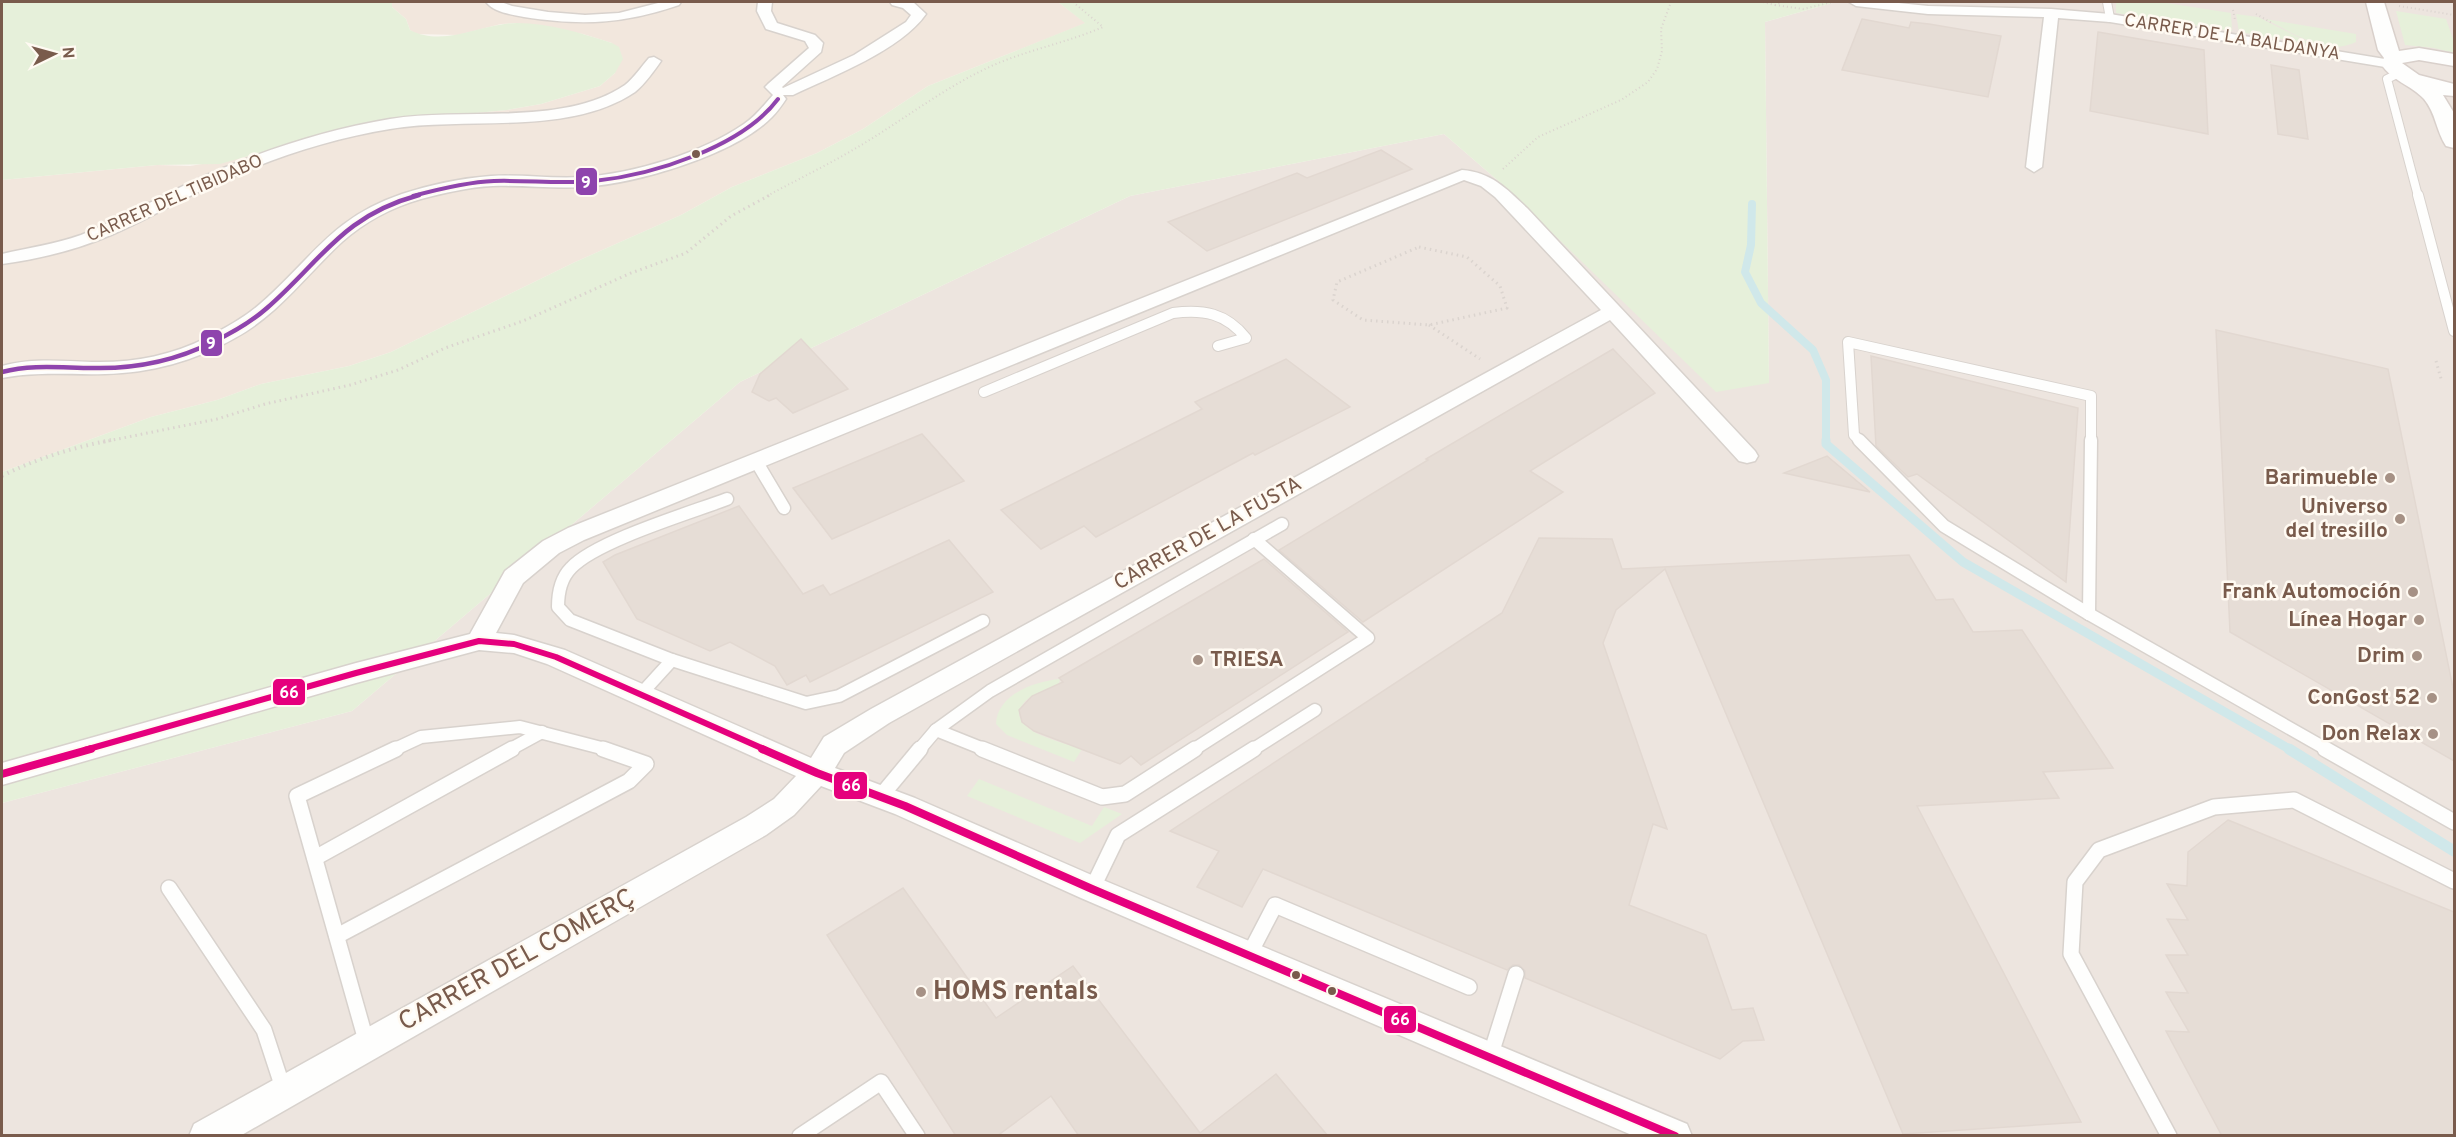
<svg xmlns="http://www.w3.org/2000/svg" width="2456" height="1137" font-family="Overpass,sans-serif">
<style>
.residential{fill:#f2e7dd}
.industrial{fill:#ede5df}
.green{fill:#e6f0da}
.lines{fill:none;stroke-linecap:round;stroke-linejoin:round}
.stream-far2{stroke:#d0e8ea;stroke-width:8}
.stream-far1{stroke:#d0e8ea;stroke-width:9}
.stream{stroke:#d0e8ea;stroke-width:11}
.building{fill:#e6ddd6;stroke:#e2d8d1;stroke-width:1.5}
.service-far3-casing{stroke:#d8d2cd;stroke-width:10}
.service-far2-casing{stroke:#d8d2cd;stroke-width:12}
.service-far1-casing{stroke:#d8d2cd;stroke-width:15}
.service-casing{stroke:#d8d2cd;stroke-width:18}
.minor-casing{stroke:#d8d2cd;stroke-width:3}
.secondary-casing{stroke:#d9d0cb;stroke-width:3}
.path-far2{stroke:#dbd4cf;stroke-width:2;stroke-dasharray:1 3;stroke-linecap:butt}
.path-far1{stroke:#dbd4cf;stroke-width:3;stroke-dasharray:1.5 4;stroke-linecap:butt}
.path{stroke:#dbd4cf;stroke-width:4;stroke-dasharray:1.5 4.5;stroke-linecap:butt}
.service-far3{stroke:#fefefd;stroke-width:8}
.service-far2{stroke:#fefefd;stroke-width:10}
.service-far1{stroke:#fefefd;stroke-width:12}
.service{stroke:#fefefd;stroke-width:15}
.minor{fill:#fefefd;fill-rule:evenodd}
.secondary{fill:#fefefd;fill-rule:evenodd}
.bus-1-far1-casing{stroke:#fffaf2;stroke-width:10}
.bus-1-casing{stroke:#fffaf2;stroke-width:12}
.bus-2-far1-casing{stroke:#fffaf2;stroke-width:7}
.bus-2-casing{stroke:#fffaf2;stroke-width:8}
.bus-1-far1{stroke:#e5007d;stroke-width:6}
.bus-1{stroke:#e5007d;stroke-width:8}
.bus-2-far1{stroke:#8e44ad;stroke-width:4}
.bus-2{stroke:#8e44ad;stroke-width:4.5}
.bus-dot{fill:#795b4c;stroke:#fffaf2;stroke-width:2}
.poi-dot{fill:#a69185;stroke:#fffaf2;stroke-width:2}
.labels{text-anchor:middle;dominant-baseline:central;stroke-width:5;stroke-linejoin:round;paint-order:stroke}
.far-street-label{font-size:18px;fill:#795b4c;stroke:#fffaf2}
.poi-label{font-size:21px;font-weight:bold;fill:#795b4c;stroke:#fffaf2;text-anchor:end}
.street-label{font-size:21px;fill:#795b4c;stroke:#fffaf2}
.near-street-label{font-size:26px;fill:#795b4c;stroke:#fffaf2}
.near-poi-label{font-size:26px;font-weight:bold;fill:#795b4c;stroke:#fffaf2;text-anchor:start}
.line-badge{stroke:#fffaf2;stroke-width:2}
.badge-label{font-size:16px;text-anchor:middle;font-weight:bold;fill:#fff}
</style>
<rect width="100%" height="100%" fill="#f9f5ef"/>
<path class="residential" d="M392,2H1058L1086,23L928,86L863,129L817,153L732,187L681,215L573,263L391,352L349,366L261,384L217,400L151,417L2,472V180L157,165L190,166L243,157L361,124L507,110L541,104L600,86L615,73L612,43L583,34L516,23L501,24L458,35L416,34L410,30L406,19L392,7Z"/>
<path class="industrial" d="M1836,2H2454V1135L2,1136V803L352,711L740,382L1130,196L1444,134L1503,185L1769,382L1765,22Z"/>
<g class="green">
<path d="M2,2H392V7L406,19L410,30C445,48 482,23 517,23C549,23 581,33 612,43L619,47L623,59L615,73L600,86L541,104L507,110L361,124L220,164L157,165L2,180Z"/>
<path d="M1058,2H1836L1765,22L1769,383L1716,392L1503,185L1444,134L1130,196L740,382L352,711L2,803V472L151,417L217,400L261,384L349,366L391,352L573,263L681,215L732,187L817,153L863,129L928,86L1085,23Z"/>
<path d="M2116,2H2160L2231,13L2232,31L2116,13Z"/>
<path d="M2396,11L2446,19L2454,42V53L2434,48L2405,45Z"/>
<path d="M2236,14L2258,17L2312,44L2239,32Z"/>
<path d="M2265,19L2356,34V42C2326,57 2292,32 2265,19Z"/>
<path d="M1060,679L1057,691C1041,691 1021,696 1019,715C1025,736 1063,742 1082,749L1074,762L1007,735L996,724C997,694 1036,681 1060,679Z"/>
<path d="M979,779L1092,826L1104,807L1122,814L1080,843L967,796Z"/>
</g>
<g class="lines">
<path class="stream-far2" d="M1752,204L1751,245L1745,272L1761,303L1813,350L1826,380V442"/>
<path class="stream-far1" d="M1826,440V444L1963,562L2291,750"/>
<path class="stream" d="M2289,749L2454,851"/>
</g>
<g class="building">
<path d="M1862,19L1909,28L1911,22L1929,24L2001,36L1988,97L1842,70Z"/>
<path d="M2098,32L2204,50L2208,134L2090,111Z"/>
<path d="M2271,65L2299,70L2308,139L2278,134Z"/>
<path d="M1381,150L1412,169L1207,251L1168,222L1297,173L1307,178Z"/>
<path d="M2216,330L2388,369L2454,693V761L2230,632Z"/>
<path d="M801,339L848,389L793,413L776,398L769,401L752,392L760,374Z"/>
<path d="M1613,349L1655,393L1530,471L1563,492L1363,622L1279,550L1428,460L1426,459Z"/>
<path d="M1871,356L2078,408L2066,582L1917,474L1908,477L1876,446Z"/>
<path d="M1286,359L1350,407L1255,455L1253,453L1096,537L1084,526L1041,549L1001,510L1202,409L1195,402Z"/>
<path d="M922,434L964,481L832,539L793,488Z"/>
<path d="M1827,456L1870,492L1784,473Z"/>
<path d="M739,506L803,594L823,585L830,595L949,540L993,592L810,682L806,675L787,685L775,666L730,642L710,651L637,619L603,562L615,555Z"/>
<path d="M1539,538L1612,539L1622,569L1909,555L1936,600L1953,599L1973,632L2022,630L2113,768L2043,772L2059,798L1917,806L2081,1122L1903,1134L1665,569L1616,610L1603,643L1667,829L1653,824L1629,905L1706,935L1732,1010L1753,1008L1764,1040L1743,1041L1720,1059L1525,978V971L1519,965H1513L1507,970L1263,869L1242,907L1197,887L1219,851L1170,831L1502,613Z"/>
<path d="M1264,559L1348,632L1141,765L1131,756L1120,764L1034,731L1022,722L1019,710L1032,696L1063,682L1059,678Z"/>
<path d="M2228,820L2454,912V1136H2222L2166,1031L2189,1032L2166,992L2188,993L2166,955H2188L2167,919L2188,920L2167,884L2187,886L2188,852Z"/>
<path d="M903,888L996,1018L1073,966L1200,1133L1276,1074L1328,1136H1079L1051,1096L997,1136H956L827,935Z"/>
</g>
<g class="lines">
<defs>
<g id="service-far3">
<path d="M2107,2L2110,18"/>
<path d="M2399,73L2387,79L2418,196"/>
</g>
<g id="service-far2">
<path d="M2418,195L2454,331"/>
<path d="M984,392L1173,313C1203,309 1226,313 1246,338L1218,346"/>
<path d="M1861,442L1854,435L1848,342L2091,396V442"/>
</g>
<g id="service-far1">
<path d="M1859,440L1944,526L2089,614"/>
<path d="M756,461L784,508"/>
<path d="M727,499C690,513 596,541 571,568C561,578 558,594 558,607L570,620L672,660L806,703L839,696L983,621"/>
<path d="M2089,614L2328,750"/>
<path d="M2089,614L2091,440"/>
<path d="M641,694L672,660"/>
<path d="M936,730L986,750"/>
<path d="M393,750L421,737L520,727L609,750"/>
<path d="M509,750L542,732"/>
<path d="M919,750L936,730L990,691L1282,524"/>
<path d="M1193,750L1368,638L1254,539"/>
<path d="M1252,750L1315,710"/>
</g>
<g id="service">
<path d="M982,749L1102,797L1125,794L1195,749"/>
<path d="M2325,749L2454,822"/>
<path d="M881,796L920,749"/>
<path d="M315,858L512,749"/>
<path d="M169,888L264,1030L284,1091"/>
<path d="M1092,889L1118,835L1254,749"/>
<path d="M337,936L629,781L646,764L603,749"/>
<path d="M1249,955L1275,905L1469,987"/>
<path d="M367,1044L297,796L396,749"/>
<path d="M1490,1057L1516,974"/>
<path d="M800,1136L881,1082L917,1136"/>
<path d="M2169,1136L2071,954L2075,882L2099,850L2214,807L2294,800L2454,881"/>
</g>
<g id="minor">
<path d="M486,2H501L512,6L548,12L585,15L619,13L662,2H681L679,5C623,24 582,26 524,17C511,14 495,13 486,2Z"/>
<path d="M758,2H772L771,11L777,23L815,35L823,43L821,52L782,87L783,88L854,55L906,22L911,15L903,8L892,5L890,2H913L926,14C901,50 833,76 793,95H783L786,99C782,105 777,112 772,117C735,155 636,184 583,187C553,189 523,185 493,186C469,187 444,193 421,199C393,207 364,222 342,242C306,275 279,314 235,338C195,361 151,373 105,374C67,375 41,371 2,378V366C32,358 61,361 92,362C132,363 170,356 206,338C225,328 244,318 260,304C312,259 331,218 402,194C429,185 462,178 491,176C521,174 551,179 582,177C633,174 702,153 744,124C756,116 764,105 773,95L765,87L768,84L809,48L805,41L766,29L757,11Z"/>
<path d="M1849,2H1889L1928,6L2051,9L2110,14L2391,60L2398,64L2391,68L2110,22L2058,18L2042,167L2034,172L2026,167L2044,17L1928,14L1856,6Z"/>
<path d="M654,57L661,61C654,71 645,84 635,92C568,137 467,116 390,129C328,139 266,160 209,187C176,202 144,221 111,235C76,250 39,259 2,264V254C28,248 55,244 81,235C127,217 170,190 216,171C271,148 330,129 390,119C461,107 564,127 625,85C634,78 641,67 649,58Z"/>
<path d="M1462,170C1491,172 1507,189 1527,208L1755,451L1758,456L1755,461L1747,463L1739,461L1610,320L889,723L844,753L835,768L915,798L1103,880L1687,1124L1692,1136H1634L1081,898L895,814L821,786L794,815L766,835L240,1136H189L194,1124L746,817L774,799L796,776L547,664L514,653L479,650L356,683L2,785V763L356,663L470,634L505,571L543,541L568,528ZM1464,180L1481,186L1495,197L1601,310L871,709L824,737L811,758L565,650L514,635L496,633L523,583L559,553L584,540Z"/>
</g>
<path id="secondary" d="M2366,2H2384L2399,51L2419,48L2454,54V66L2419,60L2402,63L2419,75L2454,84V96L2443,95L2454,113V148L2446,146C2436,131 2436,113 2424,99C2411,85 2392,81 2381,64L2384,58L2378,50Z"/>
</defs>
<use href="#service-far3" class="service-far3-casing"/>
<use href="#service-far2" class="service-far2-casing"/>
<use href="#service-far1" class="service-far1-casing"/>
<use href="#service" class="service-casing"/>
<use href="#minor" class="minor-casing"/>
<use href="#secondary" class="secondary-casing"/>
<g class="path-far2">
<path d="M1763,2L1775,5L1782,2"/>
<path d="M1775,5L1803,9L1833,2"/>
<path d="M2399,6L2454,15"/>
<path d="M2233,10L2235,20"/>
<path d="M2256,14L2272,23"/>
<path d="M1503,169L1538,137L1621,100L1648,82L1657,69L1662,51L1661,29L1671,2"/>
<path d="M767,196C802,177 838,160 871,139C908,116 944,89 983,70C1021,51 1064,44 1103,27L1073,2"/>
</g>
<g class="path-far1">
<path d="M1419,247L1467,257L1500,286L1507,308L1429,325L1363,320L1333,300L1337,282Z"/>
<path d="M1429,325L1480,359"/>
<path d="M2436,361L2442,382"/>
<path d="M103,442L217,419L265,404L350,385L398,370L445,348L523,321L631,273L686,253L731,216L770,195"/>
</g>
<path class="path" d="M2,476C37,458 72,448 111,440"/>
<use href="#service-far3" class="service-far3"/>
<use href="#service-far2" class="service-far2"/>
<use href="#service-far1" class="service-far1"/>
<use href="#service" class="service"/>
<use href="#minor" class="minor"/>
<use href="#secondary" class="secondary"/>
<defs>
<path id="bus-1-far1" d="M85,750L356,673L479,641L514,644L556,657L766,750"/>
<g id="bus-1">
<path d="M762,749L817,773L905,806L1092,889L1675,1136"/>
<path d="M2,774L91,749"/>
</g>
<path id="bus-2-far1" d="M413,196C439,189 467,182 494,181C527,180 561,184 594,181C653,175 742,147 778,99"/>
<path id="bus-2" d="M2,372C33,364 62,368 93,368C135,369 175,361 213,342C232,333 251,322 267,308C322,260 342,216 419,195"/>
</defs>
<use href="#bus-1-far1" class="bus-1-far1-casing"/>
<use href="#bus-1" class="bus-1-casing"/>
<use href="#bus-2-far1" class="bus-2-far1-casing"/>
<use href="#bus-2" class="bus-2-casing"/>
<use href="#bus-1-far1" class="bus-1-far1"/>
<use href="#bus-1" class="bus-1"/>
<use href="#bus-2-far1" class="bus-2-far1"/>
<use href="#bus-2" class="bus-2"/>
</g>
<g class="bus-dot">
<circle cx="696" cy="154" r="5"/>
<circle cx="1296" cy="975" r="5"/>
<circle cx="1332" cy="991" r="5"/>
</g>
<g class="poi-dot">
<circle cx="2390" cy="478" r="6"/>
<circle cx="2400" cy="519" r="6"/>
<circle cx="2413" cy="592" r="6"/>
<circle cx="2419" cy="620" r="6"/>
<circle cx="2417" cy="656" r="6"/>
<circle cx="1198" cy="660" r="6"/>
<circle cx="2432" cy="698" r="6"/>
<circle cx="2433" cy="734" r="6"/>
<circle cx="921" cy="992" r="6"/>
</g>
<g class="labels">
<g class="far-street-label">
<text transform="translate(2232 38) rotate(9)">CARRER DE LA BALDANYA</text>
<text transform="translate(175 199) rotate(-24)">CARRER DEL TIBIDABO</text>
</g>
<g class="poi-label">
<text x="2378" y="478">Barimueble</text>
<text x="2388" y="507">Universo<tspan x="2388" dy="24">del tresillo</tspan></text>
<text x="2401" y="592">Frank Automoción</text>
<text x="2407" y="620">Línea Hogar</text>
<text x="2405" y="656">Drim</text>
<text x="1210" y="660" text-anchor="start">TRIESA</text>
<text x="2420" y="698">ConGost 52</text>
<text x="2421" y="734">Don Relax</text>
</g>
<g class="street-label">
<text transform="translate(1208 534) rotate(-29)">CARRER DE LA FUSTA</text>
</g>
<g class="near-street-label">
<text transform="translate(517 961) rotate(-29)">CARRER DEL COMERÇ</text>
</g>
<g class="near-poi-label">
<text x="933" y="992">HOMS rentals</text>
</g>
</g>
<g class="line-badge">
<rect x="575" y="167" width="23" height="29" rx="6" fill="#8e44ad"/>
<rect x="200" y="329" width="23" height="28" rx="6" fill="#8e44ad"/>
<rect x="272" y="678" width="34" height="28" rx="6" fill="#e5007d"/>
<rect x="833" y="771" width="35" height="29" rx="6" fill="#e5007d"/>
<rect x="1383" y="1005" width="34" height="29" rx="6" fill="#e5007d"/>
</g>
<g class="badge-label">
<text x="586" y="188">9</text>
<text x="211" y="349">9</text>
<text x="289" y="698">66</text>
<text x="851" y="791">66</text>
<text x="1400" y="1025">66</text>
</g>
<rect width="2456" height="1137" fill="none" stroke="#795b4c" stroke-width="6"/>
<g transform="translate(54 54) rotate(85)" stroke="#fffaf2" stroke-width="4.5" paint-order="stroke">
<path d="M0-4.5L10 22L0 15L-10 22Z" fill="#795b4c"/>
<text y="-9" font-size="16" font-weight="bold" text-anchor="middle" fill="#795b4c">N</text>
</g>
</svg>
